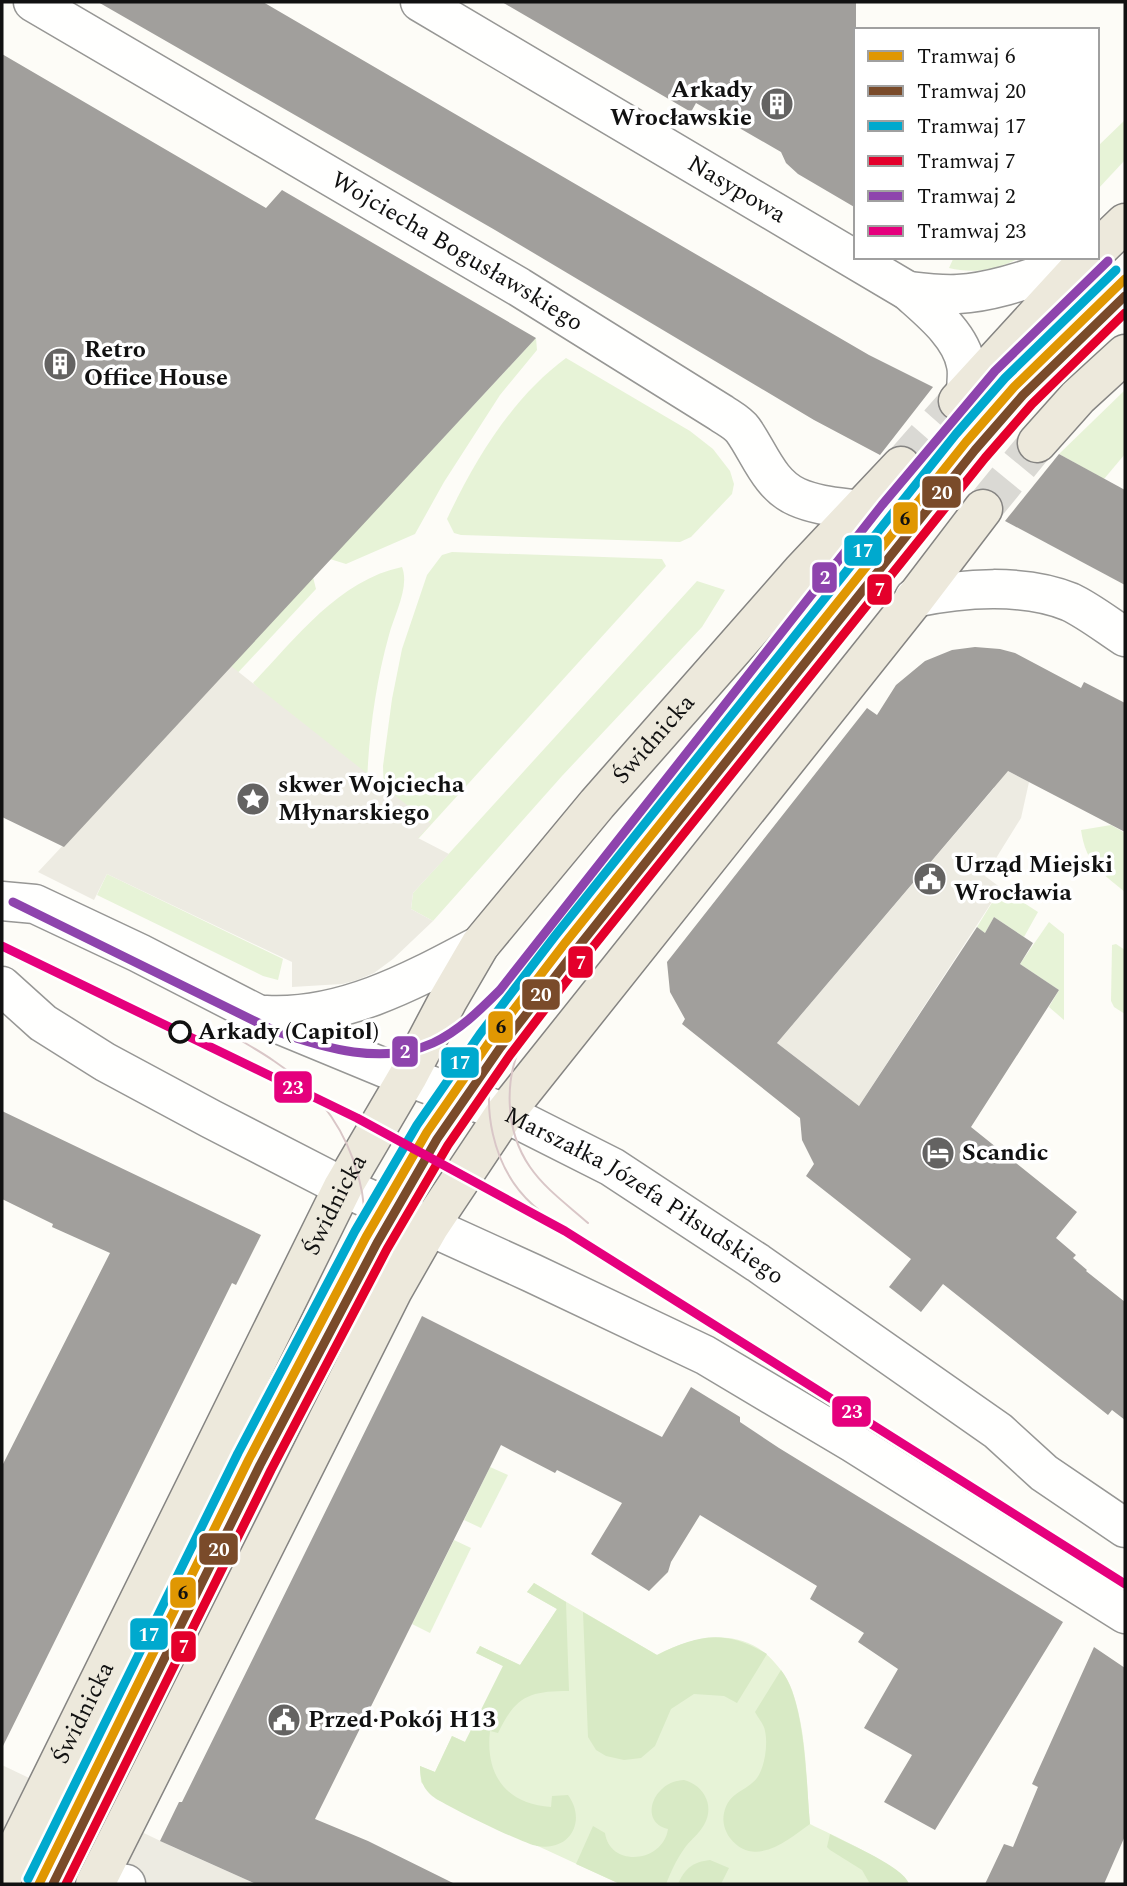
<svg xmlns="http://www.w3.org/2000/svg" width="1127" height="1886" font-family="Spectral,serif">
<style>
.green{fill:#e7f3d7}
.forest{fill:#d8eac5}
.plaza{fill:#edebe2}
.building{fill:#a19f9c}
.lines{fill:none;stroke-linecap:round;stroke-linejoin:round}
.major-tunnel{stroke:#dad9d4;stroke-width:38;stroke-dasharray:38 19;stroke-linecap:butt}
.minor-casing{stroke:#979795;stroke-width:41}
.major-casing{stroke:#858482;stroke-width:41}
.minor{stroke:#fffffe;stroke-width:38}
.major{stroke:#ede9dc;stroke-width:38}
.tram{stroke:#d9c6c7;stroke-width:2}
.tram-1-casing{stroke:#fff;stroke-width:14}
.tram-2-casing{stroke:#fff;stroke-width:14}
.tram-3-casing{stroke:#fff;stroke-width:14}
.tram-4-casing{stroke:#fff;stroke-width:14}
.tram-5-casing{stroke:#fff;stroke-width:14}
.tram-6-casing{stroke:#fff;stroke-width:14}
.tram-1{stroke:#e09702;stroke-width:9}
.tram-2{stroke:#7a4b2a;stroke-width:9}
.tram-3{stroke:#00a9ce;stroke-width:9}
.tram-4{stroke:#e4002b;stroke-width:9}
.tram-5{stroke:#8e44ad;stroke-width:9}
.tram-6{stroke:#e5007d;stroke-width:9}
.stop-dot{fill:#fff;stroke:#111;stroke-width:3.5}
.labels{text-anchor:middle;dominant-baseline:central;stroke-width:7;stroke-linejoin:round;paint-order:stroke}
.poi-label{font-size:24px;font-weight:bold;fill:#111;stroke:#fff;text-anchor:start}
.street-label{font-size:24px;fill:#111;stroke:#fff}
.stop-label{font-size:24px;font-weight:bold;fill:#111;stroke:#fff;text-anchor:start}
.line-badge{stroke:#fff;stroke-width:2.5}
.badge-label{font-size:19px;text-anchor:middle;font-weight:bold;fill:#fff}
.pale-badge-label{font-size:19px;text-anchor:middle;font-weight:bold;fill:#111}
</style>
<rect width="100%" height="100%" fill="#fdfcf7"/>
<g class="green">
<path d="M1125,120V160L1097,190V147Z"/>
<path d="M954,257H1021C998,270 974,274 949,268Z"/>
<path d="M536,338L537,350L500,395L444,482L415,534L346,564L330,559Z"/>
<path d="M566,358L690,431L713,449L730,471L734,484L732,494L691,537L680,542L461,535L454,533L447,519C475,459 513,397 566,358Z"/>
<path d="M1125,390V454L1104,479L1059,454Z"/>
<path d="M452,552L662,559L666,566L419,838L399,843L385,827L383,766L392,699L402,649L427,575L442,555Z"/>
<path d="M402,567C410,587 394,615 389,635C373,692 367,752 366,811L253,683C295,639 339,580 402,567Z"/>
<path d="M313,577L316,589L192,722L179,723Z"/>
<path d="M697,581L725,590L702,627L562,776L433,921L411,909L413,893Z"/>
<path d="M1111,825L1125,833V892C1100,871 1086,864 1081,830Z"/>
<path d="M107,874L283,959L278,980L263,976L97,895Z"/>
<path d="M1001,888L1038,912L1024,937L994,917L985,933L977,927Z"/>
<path d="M1049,922L1064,934V1020L1049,1007L1059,990L1020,964Z"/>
<path d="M1116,944L1125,950V1014L1114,1007L1111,1001L1112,945Z"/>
<path d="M490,1467L508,1475L481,1528L464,1520Z"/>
<path d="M454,1540L471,1548L430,1633L412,1624Z"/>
<path d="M534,1583L657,1655C695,1635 744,1626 775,1663C782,1671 788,1679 792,1690C807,1732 806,1780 810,1824C830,1834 904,1867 909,1884H620L436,1799L421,1782L420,1766L435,1772L452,1736L465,1742L503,1666L476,1653L480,1646L520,1665L557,1609L527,1592Z"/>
</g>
<g class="forest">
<path d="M534,1583L566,1602L569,1691C529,1691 516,1696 498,1733L490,1731C485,1775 506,1804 551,1807L552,1796L568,1795C587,1821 570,1852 537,1846C526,1845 439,1803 431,1795C422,1787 420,1778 420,1766L435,1772L452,1736L465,1742L503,1666L476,1653L480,1646L520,1665L557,1609L527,1592Z"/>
<path d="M583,1612L657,1655C699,1634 725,1629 767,1654L737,1703L724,1696L694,1694L671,1709L655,1746L641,1758L624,1760L606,1756L596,1750L588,1737Z"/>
<path d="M781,1670C806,1702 806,1783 810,1824C788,1840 754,1869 730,1838C725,1831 722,1822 724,1813C729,1791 746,1792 757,1778C765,1767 768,1744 765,1731C764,1724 758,1718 755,1712Z"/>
<path d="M684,1780C706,1786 716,1809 702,1828C697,1836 689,1841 684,1849C676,1860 671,1872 666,1884H620L576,1864L593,1826L605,1833C610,1868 663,1863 668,1829C638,1822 653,1781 684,1780Z"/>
<path d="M830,1834C848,1844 903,1866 909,1884H870L862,1870L830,1850L827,1847Z"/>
<path d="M710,1860L729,1868L721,1884H678C685,1868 693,1862 710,1860Z"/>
</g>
<g class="plaza">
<path d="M231,666L431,824L418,838L449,854L413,893L411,909L433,921L393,959L374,973L357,980L342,984L292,987V962L107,874L94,900L38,872Z"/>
<path d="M977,755L1029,782L1021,818L985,876L1001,888L859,1106L777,1043L994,788Z"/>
<path d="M2,1765L173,1847L256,1884H2Z"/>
</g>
<g class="building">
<path d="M98,2H263L869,355L933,387L880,455L814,420L495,230Z"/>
<path d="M502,2H856V208L798,174L786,163L781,152L696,103L691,112Z"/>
<path d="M2,54L266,208L282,190L536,338L64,847L2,817Z"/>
<path d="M1059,454L1125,490V585L1005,521Z"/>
<path d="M975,647L1000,649L1015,653L1081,688L1084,682L1125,703V832L1008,771L777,1043L859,1106L977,927L985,933L994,917L1033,943L1020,964L1059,990L971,1127L1077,1212L1056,1238L1076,1255L1073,1258L1087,1270L1086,1271L1125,1302V1420L1112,1410L1108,1415L943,1284L921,1312L889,1287L911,1259L806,1176L814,1164L802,1140L800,1118L682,1024L685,1019L670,992L667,962L867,708L877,715L896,685L925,661L952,650Z"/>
<path d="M2,1111L261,1235L236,1285L232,1283L2,1748V1466L110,1253L52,1227L53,1224L2,1199Z"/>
<path d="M422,1316L662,1437L691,1387L740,1417V1422L779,1448L1063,1622L935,1830L884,1802L912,1755L864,1728L898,1669L858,1642L864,1633L810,1599L817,1586L700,1515L671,1562L668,1572L649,1591L591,1554L622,1503L557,1470L555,1473L501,1445L315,1819L368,1841L455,1884H256L160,1841L179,1802H182Z"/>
<path d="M1094,1647L1125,1668V1836L1104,1884H985L1004,1844L1013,1847L1038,1787L1032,1784Z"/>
</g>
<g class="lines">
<g class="major-tunnel">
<path d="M901,466L958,401"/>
<path d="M983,509L1037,443"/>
</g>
<defs>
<g id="minor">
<path id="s1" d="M33,2L519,287L721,413C728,418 738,423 743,430C759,452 769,485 797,497C817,506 840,507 861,510"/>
<path id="s2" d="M420,2L908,291C929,310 961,335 966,365C968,373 966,384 966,393"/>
<path d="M908,291C925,293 941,295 958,294C999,292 1047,272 1087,260"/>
<path d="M914,598C962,588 1024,583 1070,602C1089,611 1108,626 1125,637"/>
<path id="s3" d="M2,901L35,904L139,953L271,1021L392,1071L505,1113L612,1167L758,1263L998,1431L1044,1473L1125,1528"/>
<path d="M2,986L43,1023L105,1062L211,1119L343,1187L532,1273L705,1355L853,1443L1125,1614"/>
<path d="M266,1015C344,1019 414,980 480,945"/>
<path d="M98,1879L126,1884"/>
</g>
<g id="major">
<path d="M1097,250L1125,223"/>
<path d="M958,401L1090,257"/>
<path d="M1037,443L1078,397L1125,354"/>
<path id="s4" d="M2,1878L343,1187L408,1076L448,1000L480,945L597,804L802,571L901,466"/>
<path d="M95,1884L393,1290L429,1227L505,1113L913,601L983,509"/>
</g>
</defs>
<use href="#minor" class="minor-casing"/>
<use href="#major" class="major-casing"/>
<use href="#minor" class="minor"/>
<use href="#major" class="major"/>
<g class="tram">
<path d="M539,978C524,1001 506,1025 497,1052C479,1104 492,1168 533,1205C546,1217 562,1227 576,1238"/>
<path d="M558,990C546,1006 533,1021 524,1039C503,1078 505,1131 530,1167C545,1189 569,1206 588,1223"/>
<path d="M233,1036C247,1044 261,1052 274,1061C350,1111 381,1198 357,1285C353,1301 344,1318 338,1334"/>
</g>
<defs>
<path id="tram-1" d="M39,1884L249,1459L366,1237L427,1132L490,1041L565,943L966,442L1014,387L1125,279"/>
<path id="tram-2" d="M53,1884L260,1465L377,1243L437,1139L500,1048L575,951L975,450L1023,395L1125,296"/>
<path id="tram-3" d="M28,1879L238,1453L355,1231L417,1125L480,1034L555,936L956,434L1005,378L1116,270"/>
<path id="tram-4" d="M66,1884L271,1470L387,1249L448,1145L510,1055L584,958L985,458L1032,404L1125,313"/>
<path id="tram-5" d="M13,902L275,1031C324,1048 383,1066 433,1043C459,1031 480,1010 500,990L882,505L995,371L1108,261"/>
<path id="tram-6" d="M2,946L357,1118L565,1231L1125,1584"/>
</defs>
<use href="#tram-1" class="tram-1-casing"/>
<use href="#tram-2" class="tram-2-casing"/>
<use href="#tram-3" class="tram-3-casing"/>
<use href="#tram-4" class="tram-4-casing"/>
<use href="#tram-5" class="tram-5-casing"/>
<use href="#tram-6" class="tram-6-casing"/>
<use href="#tram-1" class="tram-1"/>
<use href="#tram-2" class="tram-2"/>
<use href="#tram-3" class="tram-3"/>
<use href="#tram-4" class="tram-4"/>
<use href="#tram-5" class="tram-5"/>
<use href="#tram-6" class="tram-6"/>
</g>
<defs>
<symbol id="building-disc" viewBox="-11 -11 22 22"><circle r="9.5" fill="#646362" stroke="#fff"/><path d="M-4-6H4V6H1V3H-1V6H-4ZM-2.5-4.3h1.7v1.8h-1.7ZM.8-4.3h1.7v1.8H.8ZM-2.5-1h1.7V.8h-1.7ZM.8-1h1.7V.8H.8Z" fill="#fff"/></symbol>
<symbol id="sight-disc" viewBox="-11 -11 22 22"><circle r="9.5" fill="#646362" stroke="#fff"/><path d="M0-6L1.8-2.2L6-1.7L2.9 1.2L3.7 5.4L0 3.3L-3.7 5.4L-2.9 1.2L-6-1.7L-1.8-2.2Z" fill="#fff"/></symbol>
<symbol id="civic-disc" viewBox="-11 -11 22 22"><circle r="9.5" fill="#646362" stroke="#fff"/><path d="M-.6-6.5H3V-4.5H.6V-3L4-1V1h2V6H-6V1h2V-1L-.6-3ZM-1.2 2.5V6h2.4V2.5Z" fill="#fff"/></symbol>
<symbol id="hotel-disc" viewBox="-11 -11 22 22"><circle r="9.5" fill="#646362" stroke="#fff"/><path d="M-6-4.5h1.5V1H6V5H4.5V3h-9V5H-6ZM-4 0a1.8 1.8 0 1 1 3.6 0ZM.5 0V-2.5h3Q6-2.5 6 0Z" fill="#fff"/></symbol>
</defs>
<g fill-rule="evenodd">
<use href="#building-disc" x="758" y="85" width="38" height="38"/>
<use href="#building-disc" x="41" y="345" width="38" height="38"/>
<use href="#sight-disc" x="234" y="780" width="38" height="38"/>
<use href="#civic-disc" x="911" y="860" width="38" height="38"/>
<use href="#hotel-disc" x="919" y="1134" width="38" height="38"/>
<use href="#civic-disc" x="265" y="1701" width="38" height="38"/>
</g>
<circle class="stop-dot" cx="180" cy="1032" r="10"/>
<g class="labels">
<g class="poi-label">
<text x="752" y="90" text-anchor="end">Arkady<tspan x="752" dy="28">Wrocławskie</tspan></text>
<text x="84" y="350">Retro<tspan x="84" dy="28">Office House</tspan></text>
<text x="278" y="785">skwer Wojciecha<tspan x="278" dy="28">Młynarskiego</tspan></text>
<text x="954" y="865">Urząd Miejski<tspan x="954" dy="28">Wrocławia</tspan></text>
<text x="962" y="1153">Scandic</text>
<text x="308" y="1720">Przed·Pokój H13</text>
</g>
<g class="street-label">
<text stroke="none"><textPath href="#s2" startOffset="368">Nasypowa</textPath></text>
<text stroke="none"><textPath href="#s1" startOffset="492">Wojciecha Bogusławskiego</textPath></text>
<text stroke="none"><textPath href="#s4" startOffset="1318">Świdnicka</textPath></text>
<text stroke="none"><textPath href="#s3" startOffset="710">Marszałka Józefa Piłsudskiego</textPath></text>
<text stroke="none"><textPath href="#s4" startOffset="751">Świdnicka</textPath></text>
<text stroke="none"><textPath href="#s4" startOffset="184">Świdnicka</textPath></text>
</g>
<g class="stop-label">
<text x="198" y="1032">Arkady (Capitol)</text>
</g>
</g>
<g class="line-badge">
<rect x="921" y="475" width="41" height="34" rx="7" fill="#7a4b2a"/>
<rect x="892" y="501" width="27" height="34" rx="7" fill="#e09702"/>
<rect x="843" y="534" width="40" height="33" rx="7" fill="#00a9ce"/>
<rect x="811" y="561" width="27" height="33" rx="7" fill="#8e44ad"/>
<rect x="866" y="573" width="27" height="33" rx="7" fill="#e4002b"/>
<rect x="567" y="945" width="27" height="34" rx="7" fill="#e4002b"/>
<rect x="521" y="978" width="40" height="33" rx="7" fill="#7a4b2a"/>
<rect x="487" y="1010" width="27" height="34" rx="7" fill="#e09702"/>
<rect x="391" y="1035" width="28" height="33" rx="7" fill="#8e44ad"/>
<rect x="440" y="1046" width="40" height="33" rx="7" fill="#00a9ce"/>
<rect x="273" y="1070" width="40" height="34" rx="7" fill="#e5007d"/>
<rect x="831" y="1395" width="41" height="33" rx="7" fill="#e5007d"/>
<rect x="198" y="1532" width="41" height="34" rx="7" fill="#7a4b2a"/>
<rect x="169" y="1576" width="28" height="33" rx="7" fill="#e09702"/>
<rect x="129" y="1617" width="40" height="34" rx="7" fill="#00a9ce"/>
<rect x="170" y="1630" width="27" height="33" rx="7" fill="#e4002b"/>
</g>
<g class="badge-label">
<text x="942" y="499">20</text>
<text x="863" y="557">17</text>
<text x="825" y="584">2</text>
<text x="880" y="596">7</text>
<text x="581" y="969">7</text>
<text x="541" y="1001">20</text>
<text x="405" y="1058">2</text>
<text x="460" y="1069">17</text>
<text x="293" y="1094">23</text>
<text x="852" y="1418">23</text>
<text x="219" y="1556">20</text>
<text x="149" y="1641">17</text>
<text x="184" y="1653">7</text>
</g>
<g class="pale-badge-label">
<text x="905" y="525">6</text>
<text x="501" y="1033">6</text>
<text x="183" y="1599">6</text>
</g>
<rect width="1127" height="1886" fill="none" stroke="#111111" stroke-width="7"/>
<rect x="854" y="28" width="245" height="231" fill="#ffffff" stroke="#a0a0a0" stroke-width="2"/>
<rect x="868" y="51" width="35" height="10" fill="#e09702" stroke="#a0a0a0" stroke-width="2"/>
<text x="917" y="63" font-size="21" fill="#111111">Tramwaj 6</text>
<rect x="868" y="86" width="35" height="10" fill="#7a4b2a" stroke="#a0a0a0" stroke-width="2"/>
<text x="917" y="98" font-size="21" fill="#111111">Tramwaj 20</text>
<rect x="868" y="121" width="35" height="10" fill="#00a9ce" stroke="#a0a0a0" stroke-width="2"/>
<text x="917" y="133" font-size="21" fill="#111111">Tramwaj 17</text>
<rect x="868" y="156" width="35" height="10" fill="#e4002b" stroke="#a0a0a0" stroke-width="2"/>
<text x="917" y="168" font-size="21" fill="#111111">Tramwaj 7</text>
<rect x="868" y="191" width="35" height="10" fill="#8e44ad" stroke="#a0a0a0" stroke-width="2"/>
<text x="917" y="203" font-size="21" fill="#111111">Tramwaj 2</text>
<rect x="868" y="226" width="35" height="10" fill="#e5007d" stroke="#a0a0a0" stroke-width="2"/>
<text x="917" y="238" font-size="21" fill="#111111">Tramwaj 23</text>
</svg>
